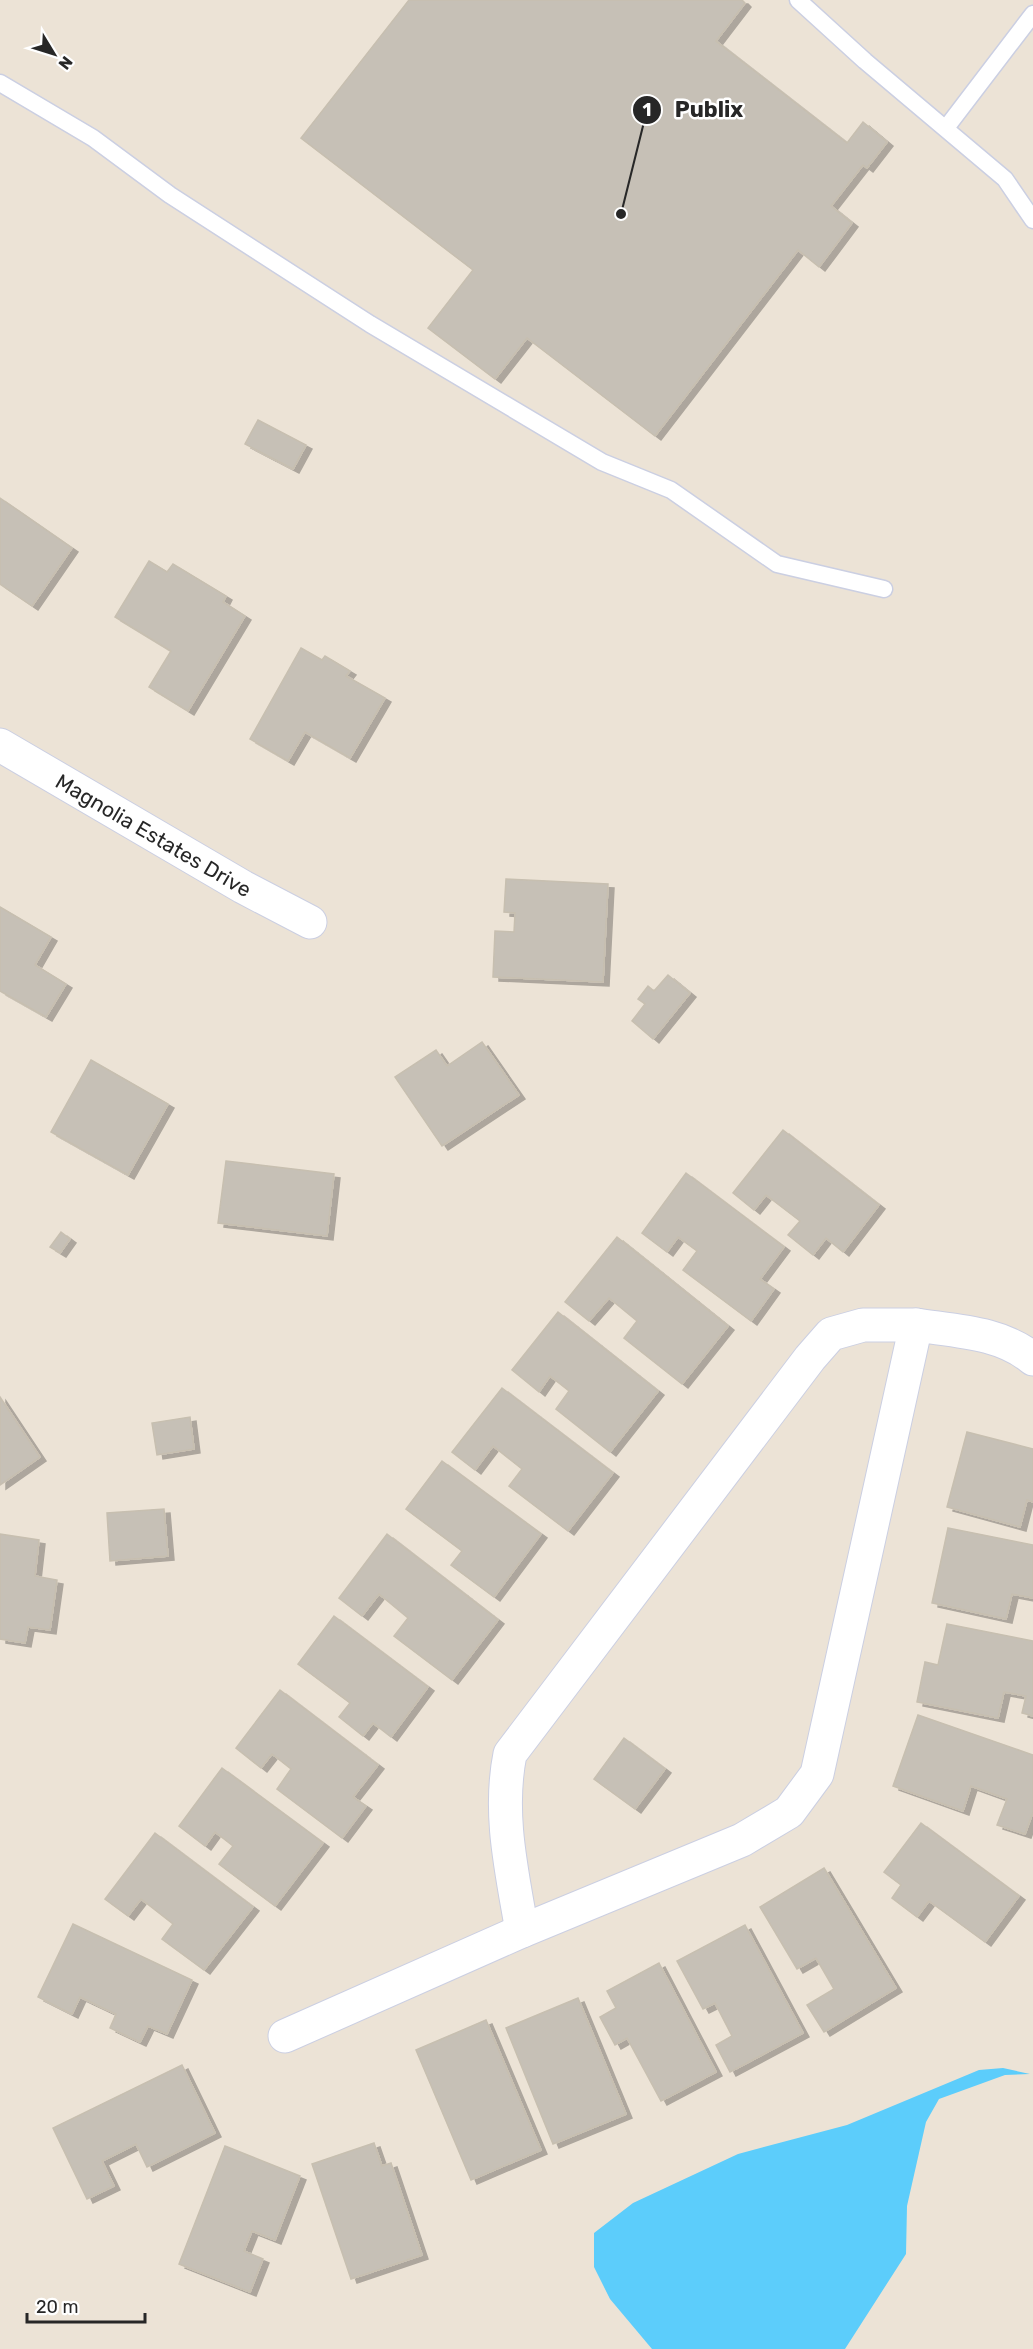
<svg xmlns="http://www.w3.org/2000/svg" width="1033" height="2349" font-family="Rubik,sans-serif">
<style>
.water{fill:#5ccdfb}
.building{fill:#c6c0b6;stroke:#c7bfb0;stroke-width:1.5;filter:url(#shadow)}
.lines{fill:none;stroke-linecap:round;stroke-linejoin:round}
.lane-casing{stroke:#cbcfe2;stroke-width:19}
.street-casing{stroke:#cbcfe2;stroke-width:35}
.lane{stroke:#fff;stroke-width:16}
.street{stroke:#fff;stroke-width:33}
.labels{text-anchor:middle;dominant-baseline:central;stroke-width:5;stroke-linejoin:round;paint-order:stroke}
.street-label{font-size:21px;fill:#272727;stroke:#fff}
.leader{fill:none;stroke:#272727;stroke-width:2}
.callout-dot{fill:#272727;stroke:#fff;stroke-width:2}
.mark-label{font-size:18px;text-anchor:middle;font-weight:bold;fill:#fff}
.callout-label{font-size:22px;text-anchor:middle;font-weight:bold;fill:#272727;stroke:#fff;stroke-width:5;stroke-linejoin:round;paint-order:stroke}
</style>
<defs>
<filter id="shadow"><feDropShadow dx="6" dy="4" stdDeviation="0" flood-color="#0004"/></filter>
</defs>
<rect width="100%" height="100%" fill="#ece3d6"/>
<path class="water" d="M1003,2068L1030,2074L1005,2075L939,2099L926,2122L907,2206L906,2254L845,2349H652L610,2299L594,2267V2233L633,2203L738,2154L847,2125L979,2070Z"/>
<g class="building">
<path d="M409,0H742L745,3L716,41L847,143L863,122L887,142L867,168L863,165L831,206L852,223L819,267L798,250L655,436L527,338L495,379L428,328L473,270L301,138Z"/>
<path d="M258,420L306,445L293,469L245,444Z"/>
<path d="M0,498L72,548L32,606L0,584Z"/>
<path d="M149,561L167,572L173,564L226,596L223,602L245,616L188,711L149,687L171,651L115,617Z"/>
<path d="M301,648L322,660L325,656L350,671L346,676L385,698L350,758L305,732L288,761L250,739Z"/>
<path d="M506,879L608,884L603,982L493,977L495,931L514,932L515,913L504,912Z"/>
<path d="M0,907L51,937L35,965L66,984L46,1017L0,991Z"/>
<path d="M668,975L690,993L653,1039L632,1021L645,1004L638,999L648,986L654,991Z"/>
<path d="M482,1042L519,1095L442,1146L395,1077L436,1050L447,1066Z"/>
<path d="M91,1060L168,1104L128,1175L51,1132Z"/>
<path d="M783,1130L879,1205L843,1252L826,1238L813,1255L788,1235L800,1221L766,1195L754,1210L733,1193Z"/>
<path d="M226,1161L334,1174L327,1236L218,1223Z"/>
<path d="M686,1173L784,1247L760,1279L774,1289L751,1321L683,1270L697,1251L678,1237L667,1252L642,1233Z"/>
<path d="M61,1232L70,1239L60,1253L50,1247Z"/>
<path d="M617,1237L728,1326L682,1384L624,1338L637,1321L609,1298L589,1321L565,1302Z"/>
<path d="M558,1312L658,1391L610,1452L556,1409L569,1391L550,1376L539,1392L512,1370Z"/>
<path d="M502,1388L613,1473L568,1531L509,1486L522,1469L493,1446L475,1470L452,1452Z"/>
<path d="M0,1397L40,1457L0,1485Z"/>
<path d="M190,1417L194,1449L157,1455L152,1423Z"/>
<path d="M967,1432L1033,1449V1502L1027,1500L1020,1527L947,1507Z"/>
<path d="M442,1461L541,1534L494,1597L451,1565L462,1551L406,1509Z"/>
<path d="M164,1509L168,1556L110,1561L107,1513Z"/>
<path d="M948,1528L1033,1545V1598L1012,1594L1006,1619L932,1603Z"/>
<path d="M0,1534L39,1540L35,1576L57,1580L50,1630L28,1627L25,1643L0,1639Z"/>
<path d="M387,1534L498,1620L452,1680L394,1636L408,1618L379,1594L362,1616L339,1598Z"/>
<path d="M334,1616L428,1687L391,1737L373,1723L363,1736L339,1717L350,1703L298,1664Z"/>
<path d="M947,1624L1033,1641V1716L1022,1713L1026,1696L1004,1692L998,1718L917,1702L925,1662L938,1665Z"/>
<path d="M280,1690L378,1765L353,1797L366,1806L342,1838L277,1789L291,1769L272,1754L261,1768L236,1748Z"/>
<path d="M918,1715L1033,1755V1812L1025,1834L997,1825L1007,1799L971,1786L963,1811L893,1786Z"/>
<path d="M624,1738L665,1769L635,1809L594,1779Z"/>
<path d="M222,1768L323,1843L275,1906L219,1864L233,1846L215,1832L205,1846L179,1826Z"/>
<path d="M921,1823L1019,1896L985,1942L929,1901L917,1917L892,1898L901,1885L884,1872Z"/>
<path d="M155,1833L253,1907L204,1970L162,1939L173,1924L141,1899L128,1916L105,1899Z"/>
<path d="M824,1868L896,1988L824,2032L807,2005L834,1989L816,1958L797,1969L760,1907Z"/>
<path d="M73,1924L192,1980L167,2034L148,2026L140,2042L110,2028L116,2014L80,1997L72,2014L38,1997Z"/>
<path d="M745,1925L803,2033L730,2072L716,2045L732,2036L715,2003L703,2009L677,1961Z"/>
<path d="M659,1963L716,2072L661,2101L627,2038L615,2045L600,2017L616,2008L607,1991Z"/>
<path d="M578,1998L626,2114L553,2144L506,2028Z"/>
<path d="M486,2020L541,2150L471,2180L416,2050Z"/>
<path d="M182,2065L215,2133L147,2167L136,2144L102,2161L114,2186L87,2199L53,2128Z"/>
<path d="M374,2143L382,2166L391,2163L422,2255L351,2279L312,2164Z"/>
<path d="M225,2146L300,2176L275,2240L252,2231L244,2251L263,2259L250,2292L179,2264Z"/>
</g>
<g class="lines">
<defs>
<g id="lane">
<path d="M798,0L865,61L1005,179L1033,220"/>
<path d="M0,83L93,138L170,195L370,324L602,462L671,490L777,564L884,589"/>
<path d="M946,128L1033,14"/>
</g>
<g id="street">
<path id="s1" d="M0,745L243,887L310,922"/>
<path d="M522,1931C512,1872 498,1814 510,1754L810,1358L831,1334L863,1325H916"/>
<path d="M285,2036L522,1931L742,1840L789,1812L817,1774L916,1325C955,1331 1001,1332 1033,1359"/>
</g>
</defs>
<use href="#lane" class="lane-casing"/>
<use href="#street" class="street-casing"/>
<use href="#lane" class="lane"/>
<use href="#street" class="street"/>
</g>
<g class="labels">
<g class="street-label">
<text stroke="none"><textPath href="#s1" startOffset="178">Magnolia Estates Drive</textPath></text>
</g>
</g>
<path class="leader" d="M621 214L647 110"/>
<g class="callout-dot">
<circle cx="621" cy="214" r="6"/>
<circle cx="647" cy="110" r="15"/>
</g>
<g class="mark-label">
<text x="647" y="116">1</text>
</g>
<g class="callout-label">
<text x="709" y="117">Publix</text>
</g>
<g transform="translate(54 54) rotate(128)" stroke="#ffffff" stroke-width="4.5" paint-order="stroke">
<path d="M0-4.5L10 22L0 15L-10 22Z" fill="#272727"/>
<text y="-9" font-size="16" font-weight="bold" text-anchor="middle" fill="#272727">N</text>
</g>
<path d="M27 2313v9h118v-9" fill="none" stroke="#272727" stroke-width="3"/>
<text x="36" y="2313" font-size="18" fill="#272727" stroke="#ffffff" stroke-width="4.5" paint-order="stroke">20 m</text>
</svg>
